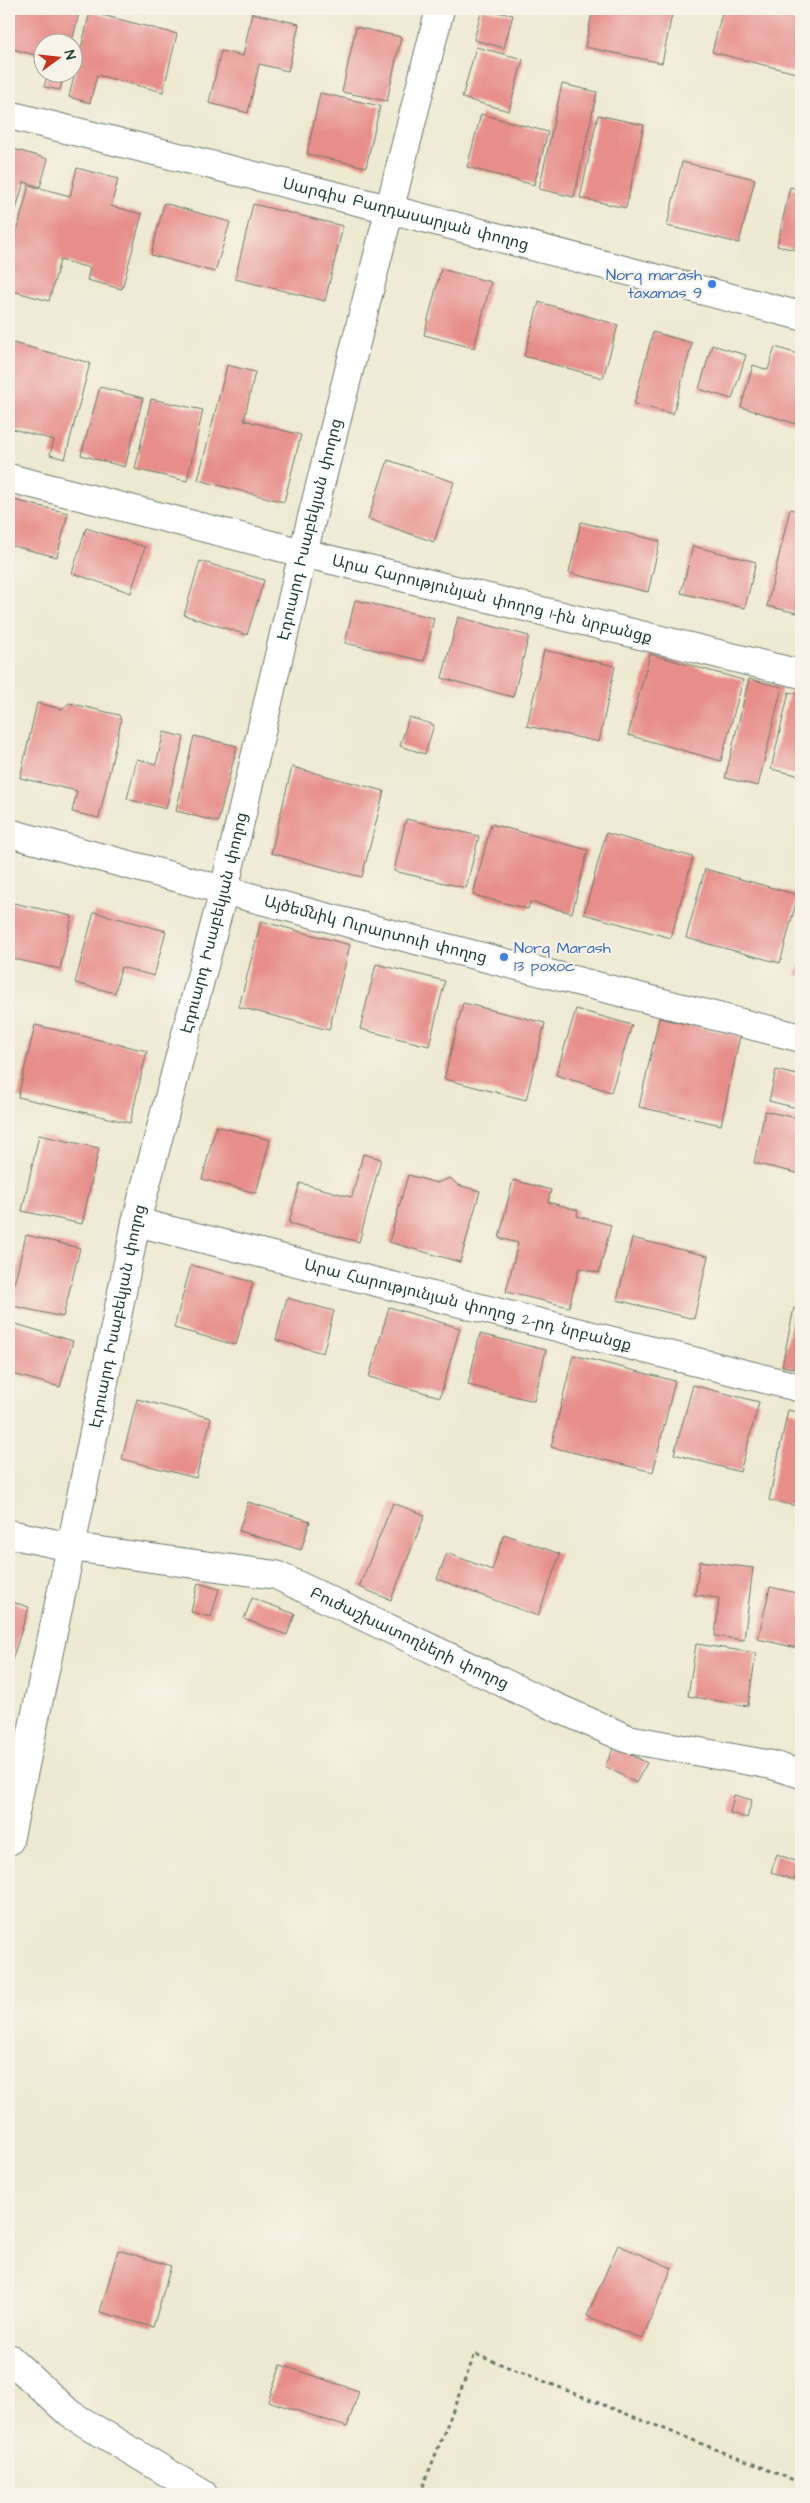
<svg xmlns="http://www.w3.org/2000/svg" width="810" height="2503" font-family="'Architects Daughter','Noto Sans Armenian',sans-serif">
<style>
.building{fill:#e78e8b}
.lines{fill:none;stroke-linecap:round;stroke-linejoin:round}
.minor-casing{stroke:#67796b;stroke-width:30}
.secondary-casing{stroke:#67796b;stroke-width:30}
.path{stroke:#67796b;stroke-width:3;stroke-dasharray:4 4;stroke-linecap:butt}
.minor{stroke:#fff;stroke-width:28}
.secondary{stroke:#fff;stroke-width:28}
.shop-dot{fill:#3f7fe0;stroke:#f7f3e8;stroke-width:2}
.labels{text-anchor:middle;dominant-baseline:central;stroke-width:4;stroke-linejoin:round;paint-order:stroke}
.street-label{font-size:16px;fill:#1f3d34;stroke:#f7f3e8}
.shop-label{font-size:16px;fill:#366cbe;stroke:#f7f3e8;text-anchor:end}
</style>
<rect width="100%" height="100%" fill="#f7f3e8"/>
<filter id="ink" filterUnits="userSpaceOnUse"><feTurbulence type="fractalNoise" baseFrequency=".02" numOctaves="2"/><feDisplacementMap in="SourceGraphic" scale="10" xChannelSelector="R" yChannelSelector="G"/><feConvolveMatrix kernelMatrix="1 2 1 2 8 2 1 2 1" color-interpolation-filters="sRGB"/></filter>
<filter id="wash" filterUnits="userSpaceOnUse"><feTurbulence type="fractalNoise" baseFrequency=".0096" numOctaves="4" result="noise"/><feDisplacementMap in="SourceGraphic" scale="20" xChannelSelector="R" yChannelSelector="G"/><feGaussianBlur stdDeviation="1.12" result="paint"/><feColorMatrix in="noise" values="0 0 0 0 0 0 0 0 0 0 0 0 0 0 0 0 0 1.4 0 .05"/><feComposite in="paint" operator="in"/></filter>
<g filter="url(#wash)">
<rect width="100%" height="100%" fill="#eee9d1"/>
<g id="blocks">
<g class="building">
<path d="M12,9H80L72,42H42V57L9,48V23Z"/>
<path d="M482,9L513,15L504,48L474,40Z"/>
<path d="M593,9H673L662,63L585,47Z"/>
<path d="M723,9H801V51L796,73L712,52Z"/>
<path d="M90,12L177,34L163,92L97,75L90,103L69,97Z"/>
<path d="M252,13L299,24L288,71L259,64L248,113L209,103L221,51L243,56Z"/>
<path d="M356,27L401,37L387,101L342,92Z"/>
<path d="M476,47L523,59L509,111L462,98Z"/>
<path d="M48,72H64L60,90L44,87Z"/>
<path d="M562,84L597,92L574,197L539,189Z"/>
<path d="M320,93L380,106L366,167L307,154Z"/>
<path d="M481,114L548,132L534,185L467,167Z"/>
<path d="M598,115L644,125L626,208L580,198Z"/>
<path d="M10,148L48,159L40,187L24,182L11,226L9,225Z"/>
<path d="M682,162L755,179L739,243L667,226Z"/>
<path d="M77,168L118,179L111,206L142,214L122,289L87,280L90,268L60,260L49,301L9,290V262L29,185L70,196Z"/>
<path d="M790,187L801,190V251L777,246Z"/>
<path d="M164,203L230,222L215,272L151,255Z"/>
<path d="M253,204L343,226L325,301L235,279Z"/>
<path d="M441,269L491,282L474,348L424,335Z"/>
<path d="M539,302L618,325L603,378L524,356Z"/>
<path d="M653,332L692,343L673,414L634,404Z"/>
<path d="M9,342L90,363L65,459L50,455L54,440L9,428Z"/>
<path d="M712,345L746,355L732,399L699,389Z"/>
<path d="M775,347L801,355L800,425L741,407L753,365L768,370Z"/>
<path d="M227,365L255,372L244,420L301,435L284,502L198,480Z"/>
<path d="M100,387L143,398L125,467L81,455Z"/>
<path d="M151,399L203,410L187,481L135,469Z"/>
<path d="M388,460L454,482L434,542L368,519Z"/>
<path d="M10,499L68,513L57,557L9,545Z"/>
<path d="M790,509L801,512V614L767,606Z"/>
<path d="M581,522L660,541L648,592L569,573Z"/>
<path d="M86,528L145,547L131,593L72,573Z"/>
<path d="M693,546L756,562L745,608L681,593Z"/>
<path d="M200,561L264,580L247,635L184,615Z"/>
<path d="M355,600L434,618L424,661L345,643Z"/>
<path d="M458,617L529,636L513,697L442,678Z"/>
<path d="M544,650L615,666L599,742L527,726Z"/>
<path d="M650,654L743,680L721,761L628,735Z"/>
<path d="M749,679L782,687L758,786L725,778Z"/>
<path d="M789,692L801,695V776L771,769Z"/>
<path d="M37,703L62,709L69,703L119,715L121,721L99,818L72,812L77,791L20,778Z"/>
<path d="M409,717L434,725L425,754L400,746Z"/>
<path d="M164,732L184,737L166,809L127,799L137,759L156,764Z"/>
<path d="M194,736L237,746L218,822L176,811Z"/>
<path d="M292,767L384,791L362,877L271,853Z"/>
<path d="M406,819L479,836L466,888L394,871Z"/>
<path d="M491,824L588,850L572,913L530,902L528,909L473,895Z"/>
<path d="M606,833L693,857L671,938L584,914Z"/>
<path d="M705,869L798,895L780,963L686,938Z"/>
<path d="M9,902L72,916L60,969L9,958Z"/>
<path d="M94,912L166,931L154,976L121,967L115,993L75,983Z"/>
<path d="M261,921L350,945L329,1030L239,1007Z"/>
<path d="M801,959V976L796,975Z"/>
<path d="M376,964L445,981L429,1046L360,1029Z"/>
<path d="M463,1003L545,1023L526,1100L444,1079Z"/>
<path d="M576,1009L632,1025L611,1092L556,1075Z"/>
<path d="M659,1018L740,1036L721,1125L639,1107Z"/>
<path d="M35,1025L147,1051L130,1123L18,1097Z"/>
<path d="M776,1070L801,1076V1109L769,1101Z"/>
<path d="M765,1111L801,1119V1174L754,1163Z"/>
<path d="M216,1126L270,1140L256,1193L202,1179Z"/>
<path d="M39,1135L99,1148L82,1224L22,1211Z"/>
<path d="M363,1154L381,1159L359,1242L289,1223L300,1183L352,1197Z"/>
<path d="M408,1175L437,1183L450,1178L458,1185L480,1191L460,1262L389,1242Z"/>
<path d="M513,1180L551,1190L548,1202L578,1210L577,1216L611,1225L599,1273L579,1268L569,1307L506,1292L518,1243L499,1238Z"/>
<path d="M26,1235L80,1248L63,1317L9,1305Z"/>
<path d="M632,1238L708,1256L694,1319L617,1300Z"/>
<path d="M191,1265L253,1282L236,1345L174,1328Z"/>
<path d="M287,1298L334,1311L323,1353L276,1340Z"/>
<path d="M389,1307L460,1328L440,1397L369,1377Z"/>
<path d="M794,1308L801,1310V1370L782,1366Z"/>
<path d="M9,1322L73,1341L60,1387L9,1373Z"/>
<path d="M480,1334L546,1350L534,1401L468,1385Z"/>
<path d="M573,1355L675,1381L653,1472L551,1447Z"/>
<path d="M693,1385L759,1402L740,1472L674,1454Z"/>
<path d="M137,1399L211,1418L196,1478L122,1459Z"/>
<path d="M788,1410L801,1413V1507L769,1500Z"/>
<path d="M248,1502L310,1521L301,1550L239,1531Z"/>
<path d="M393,1503L425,1515L391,1600L359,1587Z"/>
<path d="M504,1534L560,1554L538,1616L437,1579L447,1553L492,1570Z"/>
<path d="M700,1561L753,1568L744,1640L715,1636L719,1598L695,1595Z"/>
<path d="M198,1583L219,1589L211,1617L191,1612Z"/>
<path d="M770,1587L801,1594V1649L758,1639Z"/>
<path d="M252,1598L295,1614L287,1635L244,1619Z"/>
<path d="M9,1601L29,1607L9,1670Z"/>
<path d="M696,1644L756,1653L748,1706L688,1696Z"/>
<path d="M615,1746L647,1763L636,1783L605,1766Z"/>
<path d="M734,1795L752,1800L747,1818L730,1813Z"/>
<path d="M777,1854L800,1863L794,1880L771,1872Z"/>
<path d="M618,2245L672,2268L642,2339L587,2316Z"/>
<path d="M118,2250L171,2266L153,2327L100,2312Z"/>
<path d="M281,2365L359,2391L347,2427L268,2401Z"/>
</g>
</g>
</g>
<g filter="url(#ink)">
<use href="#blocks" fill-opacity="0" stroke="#67796b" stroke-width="1"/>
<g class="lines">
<defs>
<g id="minor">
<path id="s1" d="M9,115L389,209L801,316"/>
<path id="s2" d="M9,478L303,553L801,674"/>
<path id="s3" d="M9,833L333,919L801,1038"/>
<path id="s4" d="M136,1222L801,1388"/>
<path id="s5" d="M9,1534L71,1547L276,1575L542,1701L628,1739L772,1765L801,1774"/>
</g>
<g id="secondary">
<path id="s6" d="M9,1841L71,1547L136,1222L224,890L303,553L440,9"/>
<path d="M9,2358L70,2414L203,2494"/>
</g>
</defs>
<use href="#minor" class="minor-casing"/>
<use href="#secondary" class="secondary-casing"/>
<path class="path" d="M420,2494L475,2354L801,2483"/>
<use href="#minor" class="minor"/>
<use href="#secondary" class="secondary"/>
</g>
</g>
<g class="shop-dot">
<circle cx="712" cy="284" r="5"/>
<circle cx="504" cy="957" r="5"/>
</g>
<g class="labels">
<g class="street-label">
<text stroke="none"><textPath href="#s1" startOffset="409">Սարգիս Բաղդասարյան փողոց</textPath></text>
<text stroke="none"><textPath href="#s6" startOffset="1346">Էդուարդ Իսաբեկյան փողոց</textPath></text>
<text stroke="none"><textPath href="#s2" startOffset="498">Արա Հարությունյան փողոց 1-ին նրբանցք</textPath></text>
<text stroke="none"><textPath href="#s6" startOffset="941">Էդուարդ Իսաբեկյան փողոց</textPath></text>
<text stroke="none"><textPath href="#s3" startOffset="379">Այծեմնիկ Ուրարտուի փողոց</textPath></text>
<text stroke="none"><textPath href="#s4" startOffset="342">Արա Հարությունյան փողոց 2-րդ նրբանցք</textPath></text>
<text stroke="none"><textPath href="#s6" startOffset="536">Էդուարդ Իսաբեկյան փողոց</textPath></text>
<text stroke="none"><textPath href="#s5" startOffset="418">Բուժաշխատողների փողոց</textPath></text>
</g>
<g class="shop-label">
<text x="702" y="275">Norq marash<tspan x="702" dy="18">taxamas 9</tspan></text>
<text x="514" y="948" text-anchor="start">Norq Marash<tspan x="514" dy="18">13 poxoc</tspan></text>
</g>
</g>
<rect width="810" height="2503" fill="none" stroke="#f7f3e8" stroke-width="30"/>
<g transform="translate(58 58) rotate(75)"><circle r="24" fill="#f7f3e8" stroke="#a1aaa0"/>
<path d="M0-4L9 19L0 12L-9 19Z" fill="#c8321e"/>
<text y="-8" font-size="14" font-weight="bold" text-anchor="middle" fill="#1f3d34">N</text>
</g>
</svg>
